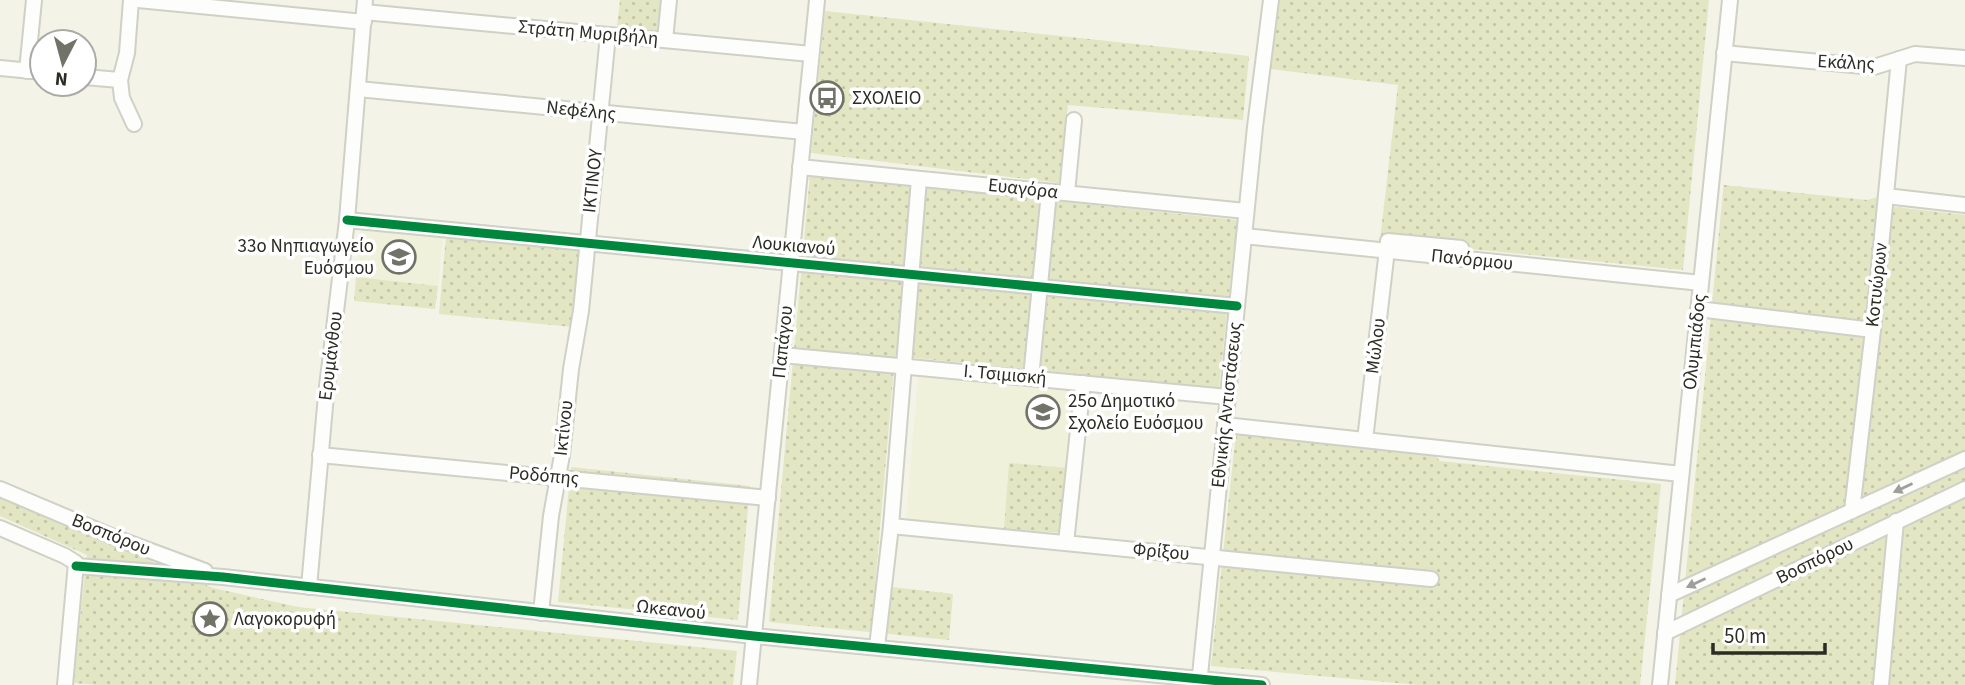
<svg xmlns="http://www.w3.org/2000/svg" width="1965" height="685" font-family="'Source Sans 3',sans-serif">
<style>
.built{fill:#eff1da}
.grass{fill:url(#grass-dots)}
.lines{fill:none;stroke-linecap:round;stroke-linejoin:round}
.minor-casing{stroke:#cfd0c6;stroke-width:18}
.minor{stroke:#fdfdfb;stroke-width:14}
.cycleway-casing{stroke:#fff;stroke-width:13}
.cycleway{stroke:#00873e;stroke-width:9}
.oneway{fill:#9e9f9a}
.labels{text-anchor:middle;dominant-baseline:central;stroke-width:7;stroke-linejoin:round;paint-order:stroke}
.street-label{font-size:19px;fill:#2b2c23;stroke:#fff}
.poi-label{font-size:19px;fill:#2b2c23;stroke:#fff;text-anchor:start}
</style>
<defs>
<pattern id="grass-dots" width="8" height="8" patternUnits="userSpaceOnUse" patternTransform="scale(1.75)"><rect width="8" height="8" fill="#e2e6c3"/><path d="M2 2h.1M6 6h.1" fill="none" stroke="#c2c5a7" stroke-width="1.8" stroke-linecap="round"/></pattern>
</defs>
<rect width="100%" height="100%" fill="#f3f4e7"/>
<g class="built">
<path d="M361,229L443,237L438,286L356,277Z"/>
<path d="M918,377L1074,392L1068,468L1009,464L1004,529L906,519Z"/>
</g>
<g class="grass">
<path d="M620,0H665L662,31L617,27Z"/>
<path d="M1278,0H1709L1683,270L1380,240L1398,85L1271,69Z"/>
<path d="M825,11L1249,56L1243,120L1068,105L1059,183L811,153Z"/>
<path d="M810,175L1237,220L1219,388L895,356L875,585L953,594L949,640L769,622Z"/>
<path d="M1724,181V185L1867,200L1878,197V205L1965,215V685H1675Z"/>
<path d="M446,236L581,250L573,327L439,314Z"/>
<path d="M356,277L438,286L435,309L354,301Z"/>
<path d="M1236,432L1431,451L1440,461L1661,484L1640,685H1419L1211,666Z"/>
<path d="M1009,463L1068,468L1063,533L1004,529Z"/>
<path d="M571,467L750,486L738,620L558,602Z"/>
<path d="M0,495L213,588L298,607L737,651L733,685H99L73,683L87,555L0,516Z"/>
</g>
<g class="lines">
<defs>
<g id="minor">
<path d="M131,0L127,53L120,80L122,98L134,124"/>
<path d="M138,0L364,22"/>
<path d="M364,12L811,54"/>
<path d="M665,40L669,0"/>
<path d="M1724,53L1874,67L1915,54L1965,58"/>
<path d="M0,68L42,72"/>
<path d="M27,71L34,0"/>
<path d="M84,77L120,80"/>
<path d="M358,89L804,132"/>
<path d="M800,167L1246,211"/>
<path d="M1067,193L1074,120"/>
<path d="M1886,196L1965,205"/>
<path d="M347,220L1237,306"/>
<path d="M1244,236L1701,283"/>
<path d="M1698,309L1873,330"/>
<path d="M782,355L1228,397"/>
<path d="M1031,378L1049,192"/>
<path d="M1225,425L1681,474"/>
<path d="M1365,440L1388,241L1461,248L1460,259"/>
<path d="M320,455L768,498"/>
<path d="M0,489L116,538L205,571"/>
<path d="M1852,511L1873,330L1899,59"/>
<path d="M891,526L1431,579"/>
<path d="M0,528L65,556L76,563L65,685"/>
<path d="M1066,543L1083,383"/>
<path d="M76,566L223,577L754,636L1262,685"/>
<path d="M309,587L326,395L347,220L365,0"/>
<path d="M1669,595L1965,459"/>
<path d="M541,613L551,516L562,455L571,369L581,311L608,35"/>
<path d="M1665,633L1965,489"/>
<path d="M877,647L891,526L919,179"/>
<path d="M749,685L817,0"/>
<path d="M1199,685L1255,127L1271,0"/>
<path d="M1660,685L1730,0"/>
<path d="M1881,685L1896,521"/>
</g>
</defs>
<use href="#minor" class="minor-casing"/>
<use href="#minor" class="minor"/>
<defs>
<g id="cycleway">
<path d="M347,220L1237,306"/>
<path d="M76,566L223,577L754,636L1262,685"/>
</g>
</defs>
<use href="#cycleway" class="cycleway-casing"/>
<use href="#cycleway" class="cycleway"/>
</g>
<defs><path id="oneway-solid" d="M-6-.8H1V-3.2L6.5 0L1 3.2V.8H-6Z" transform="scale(1.75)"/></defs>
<g class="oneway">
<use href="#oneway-solid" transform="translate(1903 488) rotate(155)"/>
<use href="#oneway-solid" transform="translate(1696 583) rotate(155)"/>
</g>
<defs>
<symbol id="bus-ring" viewBox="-11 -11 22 22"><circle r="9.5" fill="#fff" stroke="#717268" stroke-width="1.5"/><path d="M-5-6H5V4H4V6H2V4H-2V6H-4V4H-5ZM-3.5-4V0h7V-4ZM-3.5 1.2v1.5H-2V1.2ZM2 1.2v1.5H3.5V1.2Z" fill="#717268"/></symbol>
<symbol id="school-ring" viewBox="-11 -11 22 22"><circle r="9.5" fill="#fff" stroke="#717268" stroke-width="1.5"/><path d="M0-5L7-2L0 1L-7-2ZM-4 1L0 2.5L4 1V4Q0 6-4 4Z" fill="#717268"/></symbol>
<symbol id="sight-ring" viewBox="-11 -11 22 22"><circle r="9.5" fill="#fff" stroke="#717268" stroke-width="1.5"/><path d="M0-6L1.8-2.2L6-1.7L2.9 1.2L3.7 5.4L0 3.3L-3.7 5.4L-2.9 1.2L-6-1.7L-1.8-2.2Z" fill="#717268"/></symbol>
</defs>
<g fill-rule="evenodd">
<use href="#bus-ring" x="808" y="79" width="38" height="38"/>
<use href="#school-ring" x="380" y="238" width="38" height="38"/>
<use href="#school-ring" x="1024" y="393" width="38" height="38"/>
<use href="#sight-ring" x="191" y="600" width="38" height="38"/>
</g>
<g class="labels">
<g class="street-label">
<text transform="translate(588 33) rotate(5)">Στράτη Μυριβήλη</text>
<text transform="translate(1846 63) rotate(3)">Εκάλης</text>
<text transform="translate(581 111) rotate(6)">Νεφέλης</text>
<text transform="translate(593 181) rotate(-84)">ΙΚΤΙΝΟΥ</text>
<text transform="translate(1023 189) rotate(6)">Ευαγόρα</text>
<text transform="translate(794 246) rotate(5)">Λουκιανού</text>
<text transform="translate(1472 260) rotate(6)">Πανόρμου</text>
<text transform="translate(1877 285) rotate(-84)">Κοτυώρων</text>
<text transform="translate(783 342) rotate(-84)">Παπάγου</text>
<text transform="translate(1695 342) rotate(-84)">Ολυμπιάδος</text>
<text transform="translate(1376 346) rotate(-83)">Μώλου</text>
<text transform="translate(331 356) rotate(-83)">Ερυμάνθου</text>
<text transform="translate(1005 375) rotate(5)">Ι. Τσιμισκή</text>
<text transform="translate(1227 405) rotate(-84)">Εθνικής Αντιστάσεως</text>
<text transform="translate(564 428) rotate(-84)">Ικτίνου</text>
<text transform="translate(544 476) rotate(5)">Ροδόπης</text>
<text transform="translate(111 535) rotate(22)">Βοσπόρου</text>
<text transform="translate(1161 552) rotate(5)">Φρίξου</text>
<text transform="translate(1815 561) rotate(-26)">Βοσπόρου</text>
<text transform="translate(671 610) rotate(6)">Ωκεανού</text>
</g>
<g class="poi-label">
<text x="852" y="98">ΣΧΟΛΕΙΟ</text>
<text x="374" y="246" text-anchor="end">33ο Νηπιαγωγείο<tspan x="374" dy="22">Ευόσμου</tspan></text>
<text x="1068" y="401">25ο Δημοτικό<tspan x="1068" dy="22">Σχολείο Ευόσμου</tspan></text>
<text x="234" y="619">Λαγοκορυφή</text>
</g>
</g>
<g transform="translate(63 63) rotate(186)"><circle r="33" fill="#ffffff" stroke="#aaaba7" stroke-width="2"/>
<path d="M0-5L12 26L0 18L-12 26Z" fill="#717268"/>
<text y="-10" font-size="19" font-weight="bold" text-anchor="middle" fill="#2b2c23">N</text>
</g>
<path d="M1713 643v10h112v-10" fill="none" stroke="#2b2c23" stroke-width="3.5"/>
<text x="1724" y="643" font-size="21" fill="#2b2c23" stroke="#ffffff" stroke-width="5" paint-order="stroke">50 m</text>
</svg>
